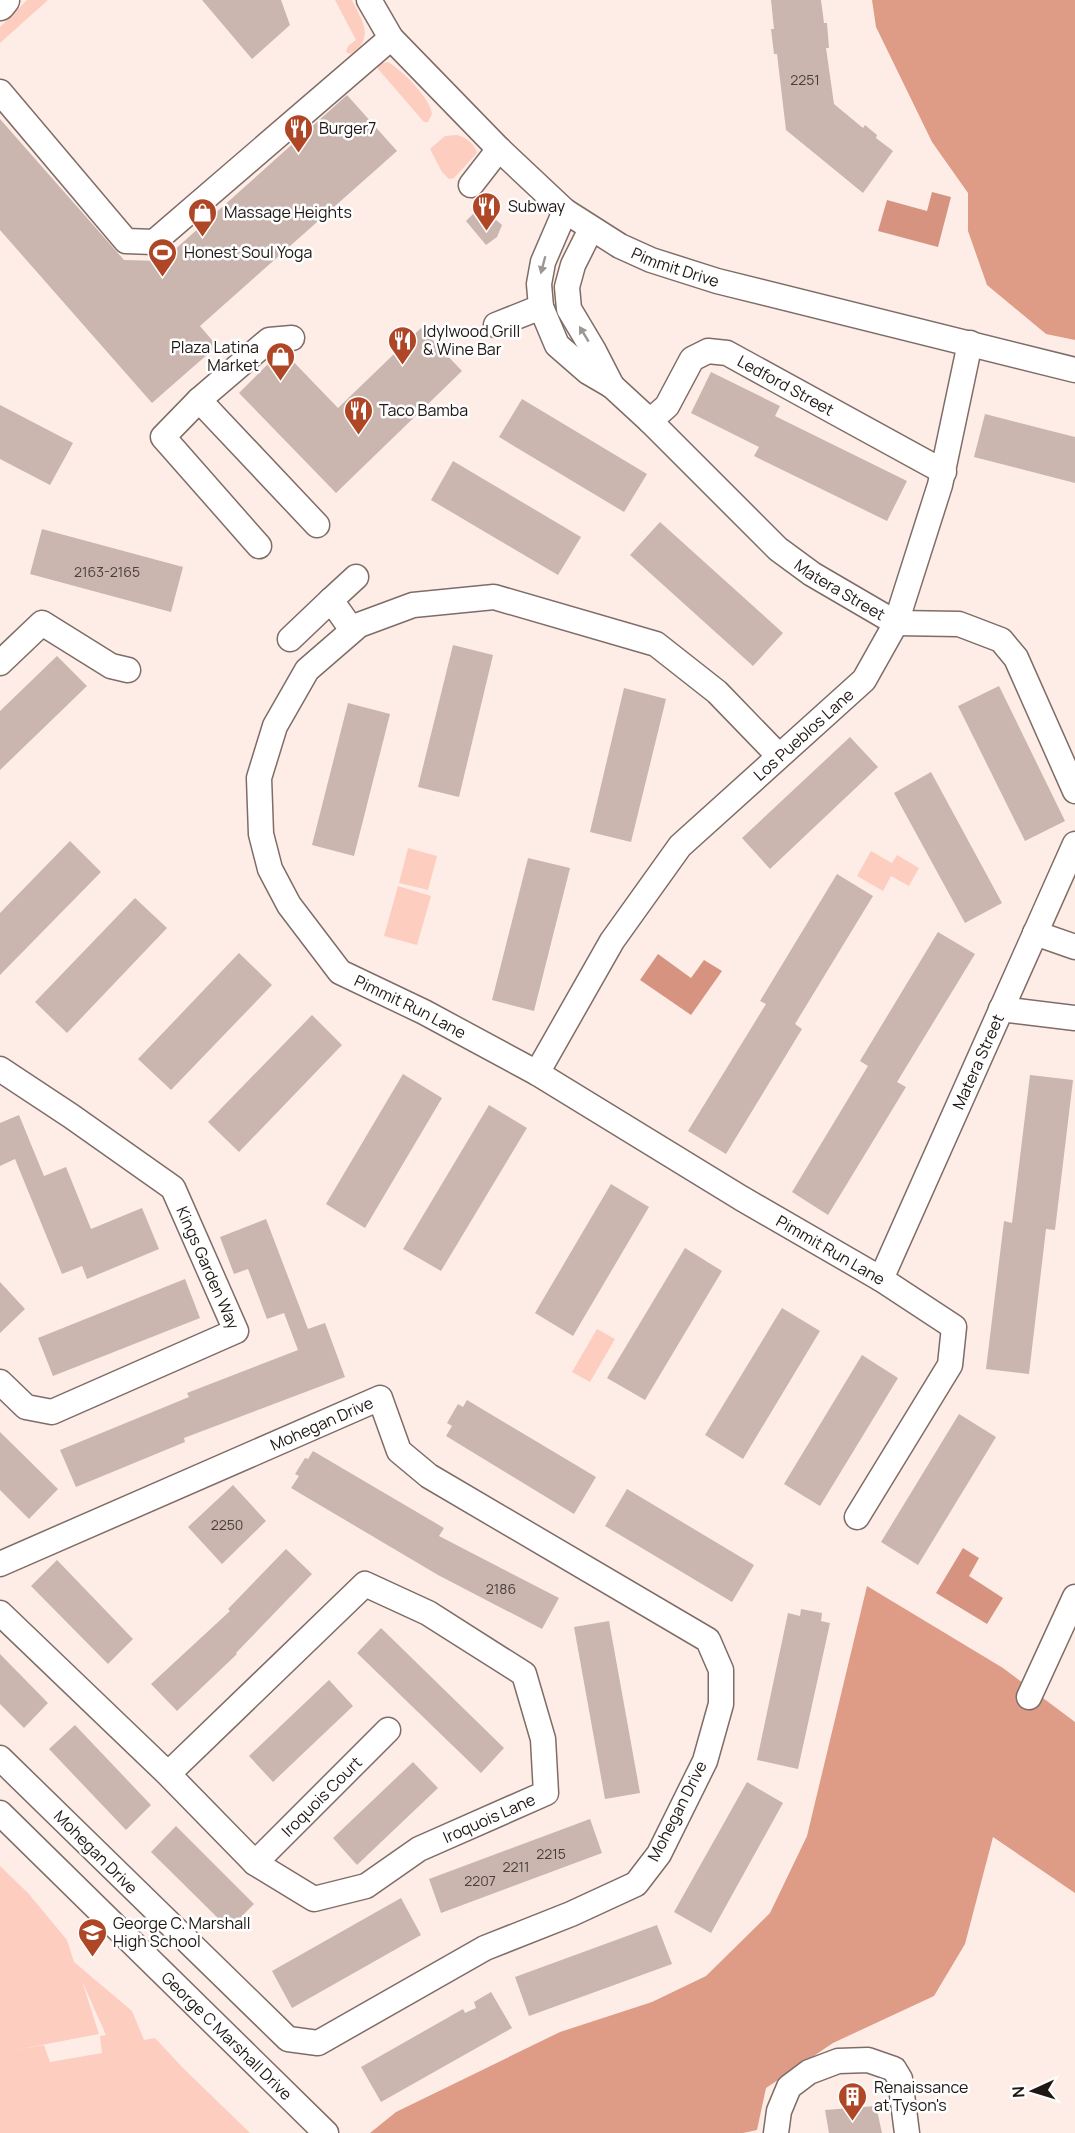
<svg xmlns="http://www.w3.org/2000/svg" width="1075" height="2133" font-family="Manrope,sans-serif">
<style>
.green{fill:#fdcdbf;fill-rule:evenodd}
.forest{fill:#de9c87}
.water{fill:#d69480}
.building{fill:#cab5af}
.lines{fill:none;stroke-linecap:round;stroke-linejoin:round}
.minor-casing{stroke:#7f6c67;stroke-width:27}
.major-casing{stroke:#7f6c67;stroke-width:33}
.minor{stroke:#fff;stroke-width:24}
.major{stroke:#fff;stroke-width:30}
.oneway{fill:#9a9795}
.labels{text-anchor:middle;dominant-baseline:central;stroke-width:5;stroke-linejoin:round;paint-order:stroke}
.number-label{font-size:14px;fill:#493e3b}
.poi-label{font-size:16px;fill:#1e1714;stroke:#fefefe;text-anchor:start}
.street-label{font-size:16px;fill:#1e1714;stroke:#fefefe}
</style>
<rect width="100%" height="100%" fill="#feede7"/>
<g class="green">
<path d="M27,0H48L0,43V27Z"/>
<path d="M335,0H352C362,21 376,39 350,54L346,52L348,46L356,40Z"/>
<path d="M388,62C402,70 430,98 432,114L428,122H424L378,69V64Z"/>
<path d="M457,135C466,137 475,144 477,153L454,178L449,179L442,172L430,149L445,136Z"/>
<path d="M408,848L437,856L428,890L399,883Z"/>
<path d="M871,851L892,863L897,855L919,868L909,886L891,876L883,891L857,876Z"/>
<path d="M398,886L431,896L417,945L384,936Z"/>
<path d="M597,1329L615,1339L590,1382L572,1372Z"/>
<path d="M0,1866L28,1893L67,1940L74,1962L132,2011L144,2040L155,2038L183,2068L250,2133H0ZM82,1981L106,2035L100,2036L102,2053L50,2062L44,2045L10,2051L99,2034Z"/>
</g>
<g class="forest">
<path d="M872,0H1075V340L1046,334L987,285L968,231V193L932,142L876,27Z"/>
<path d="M867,1586L1003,1668L1075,1722V1893L993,1837L965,1944L934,1996L833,2043L766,2088L757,2130L743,2133H370L396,2112L560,2032L652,2002L706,1976L770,1913L807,1836Z"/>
</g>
<g class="water">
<path d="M932,192L951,197L938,247L878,231L887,200L927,211Z"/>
<path d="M658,954L691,978L704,960L722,971L691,1015L640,980Z"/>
<path d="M963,1548L979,1558L969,1576L1003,1598L987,1624L936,1593Z"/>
</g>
<g class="building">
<path d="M202,0H281L290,25L252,59Z"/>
<path d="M771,0H821L824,23H827L829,48H826L834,104L863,128L865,125L877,135L876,138L893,151L863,193L786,130L777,54H774L771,29H774Z"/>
<path d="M347,95L397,151L200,326L217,346L152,403L0,230V119L124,260L162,261Z"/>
<path d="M483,209L502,225L497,237L486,245L466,221L477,210Z"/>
<path d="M421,328L462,371L336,493L239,393L279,353H285L338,408Z"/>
<path d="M711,372L780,406L775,416L907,481L887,521L754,456L759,447L691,413Z"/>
<path d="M522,399L647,474L624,512L499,437Z"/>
<path d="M0,405L73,443L50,485L0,459Z"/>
<path d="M985,414L1075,437V483L974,457Z"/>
<path d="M453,461L581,537L558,575L431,500Z"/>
<path d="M660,522L783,633L753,666L630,555Z"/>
<path d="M42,529L183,567L171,612L30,574Z"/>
<path d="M453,645L493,655L459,797L418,787Z"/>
<path d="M57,656L87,686L0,770V711Z"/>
<path d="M999,686L1065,821L1025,841L958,706Z"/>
<path d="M624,688L666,699L631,842L590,832Z"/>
<path d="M348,703L390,714L354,856L312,845Z"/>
<path d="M850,737L878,767L770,869L742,838Z"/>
<path d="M931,772L1002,903L965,923L894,793Z"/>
<path d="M70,841L101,872L0,975V913Z"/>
<path d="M528,858L570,868L534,1011L492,1000Z"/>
<path d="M837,874L873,896L795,1024L802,1029L726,1154L688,1131L766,1004L760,1001Z"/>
<path d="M135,898L167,928L67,1033L35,1002Z"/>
<path d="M938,932L975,954L897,1082L906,1087L828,1215L792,1192L868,1066L860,1061Z"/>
<path d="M239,953L272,985L171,1090L138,1059Z"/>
<path d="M312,1015L342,1045L239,1152L208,1122Z"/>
<path d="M403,1074L442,1098L365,1228L326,1204Z"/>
<path d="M1030,1075L1073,1080L1055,1230L1046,1229L1029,1374L986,1369L1004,1221L1012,1223Z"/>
<path d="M489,1105L527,1128L441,1271L403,1249Z"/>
<path d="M19,1115L44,1176L66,1167L91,1229L142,1208L159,1249L87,1279L82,1266L62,1274L15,1159L0,1166V1123Z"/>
<path d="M611,1184L649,1207L573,1336L535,1313Z"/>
<path d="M266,1219L308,1329L325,1323L345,1377L184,1438L185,1442L76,1487L60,1450L189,1397L187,1393L298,1350L284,1313L267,1319L248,1269L234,1274L220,1237Z"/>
<path d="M685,1248L722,1271L645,1400L607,1378Z"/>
<path d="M185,1279L200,1318L53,1376L38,1338Z"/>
<path d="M0,1282L25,1309L0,1333Z"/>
<path d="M782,1308L820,1331L743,1459L705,1435Z"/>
<path d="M862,1355L898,1378L820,1506L784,1484Z"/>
<path d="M467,1400L596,1477L574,1514L446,1436L452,1426L447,1423L458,1404L463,1407Z"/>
<path d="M959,1414L996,1437L918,1565L881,1542Z"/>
<path d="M0,1432L58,1489L29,1519L0,1490Z"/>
<path d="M313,1451L444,1528L439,1536L559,1598L542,1629L438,1575L291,1488L299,1476L295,1474L305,1458L308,1459Z"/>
<path d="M233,1485L266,1521L222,1564L188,1527Z"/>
<path d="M627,1489L754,1565L732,1602L605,1526Z"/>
<path d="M286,1549L312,1574L236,1653L237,1654L177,1711L151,1684L230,1611L228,1609Z"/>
<path d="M57,1560L133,1639L108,1664L31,1586Z"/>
<path d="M801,1609L822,1613L821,1621L830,1623L798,1769L757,1760L788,1613L800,1616Z"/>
<path d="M609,1621L640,1793L605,1799L574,1627Z"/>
<path d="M381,1628L504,1748L481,1773L357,1653Z"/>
<path d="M0,1654L48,1703L24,1728L0,1704Z"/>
<path d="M329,1680L353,1706L273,1782L249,1756Z"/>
<path d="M75,1725L151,1805L126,1830L49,1749Z"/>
<path d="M413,1762L438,1788L357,1865L333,1838Z"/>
<path d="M747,1782L783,1803L711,1933L674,1912Z"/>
<path d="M590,1819L602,1853L441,1913L429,1879Z"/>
<path d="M176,1826L254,1904L229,1929L151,1852Z"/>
<path d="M401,1898L421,1935L292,2008L272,1971Z"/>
<path d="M657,1925L672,1964L529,2016L515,1977Z"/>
<path d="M491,1992L512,2028L381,2102L361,2067L463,2009L465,2013L476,2008L474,2002Z"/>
<path d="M876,2106L882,2133H829L825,2110Z"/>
</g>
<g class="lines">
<defs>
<g id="minor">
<path id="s1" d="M369,0L391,38L499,149L565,211L620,246L651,260L717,281L1075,370"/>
<path d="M0,92L126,241L154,242L391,38"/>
<path d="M471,185L499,149"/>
<path id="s2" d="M565,211L543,262L539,284L541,307L557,345L588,372L612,386L650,421L778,549L812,574L896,623L959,624L1001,640L1016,658L1075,791"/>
<path d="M591,229L573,265L567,287L569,309L594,351L612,386"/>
<path d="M496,325L541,307"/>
<path d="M199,400L269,340L292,338"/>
<path id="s3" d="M650,421L667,406L692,359L708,351L727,353L944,472"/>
<path d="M259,546L163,437L199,400L317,525"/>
<path d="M331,600L356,577"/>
<path d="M290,639L331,600L352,630"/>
<path d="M0,663L42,623L111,666L128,670"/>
<path id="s4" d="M778,755L717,692L656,644L494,597L413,605L359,625L307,670L275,726L259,778L261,834L270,869L289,905L340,972L424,1012L537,1073L741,1198L881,1279L954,1327L950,1365L857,1517"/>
<path d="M1035,933L1075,947"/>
<path d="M1001,1009L1075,1018"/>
<path id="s5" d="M0,1069L71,1116L173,1188L236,1331L52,1412L26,1407L0,1382"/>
<path id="s6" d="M537,1073L612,941L680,846L864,680L896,623L940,485L970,343"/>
<path id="s7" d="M881,1279L1075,844"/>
<path id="s8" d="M0,1564L380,1398L399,1451L429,1476L708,1640L721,1670V1704L705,1761L659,1854L636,1884L571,1914L485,1948L318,2043L288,2039L0,1758"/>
<path id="s9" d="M0,1613L168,1774L255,1863L314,1899L366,1886L419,1849L546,1793L543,1739L524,1674L428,1613L365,1584L168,1774"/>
<path d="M1029,1697L1075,1597"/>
<path id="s10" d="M0,1813L326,2133"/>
<path id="s11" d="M255,1863L388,1730"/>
<path d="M776,2133L779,2111L789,2087L809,2072L838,2061L868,2060L894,2069L900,2079L907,2133"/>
</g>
<path id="major" d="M0,5L4,0"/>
</defs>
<use href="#minor" class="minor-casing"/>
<use href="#major" class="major-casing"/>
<use href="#minor" class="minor"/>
<use href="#major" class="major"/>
</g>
<defs><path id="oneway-solid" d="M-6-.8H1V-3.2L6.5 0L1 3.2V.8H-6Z" transform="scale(1.5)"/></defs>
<g class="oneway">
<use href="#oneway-solid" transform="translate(543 265) rotate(105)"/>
<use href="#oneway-solid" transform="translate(584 334) rotate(-121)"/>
</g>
<defs>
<symbol id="restaurant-pin" viewBox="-11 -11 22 30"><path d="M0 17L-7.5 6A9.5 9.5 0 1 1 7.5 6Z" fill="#af4726" stroke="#fefefe"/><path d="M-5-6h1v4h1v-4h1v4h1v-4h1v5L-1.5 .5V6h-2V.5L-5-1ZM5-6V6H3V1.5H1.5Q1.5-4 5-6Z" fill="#fff"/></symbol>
<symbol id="shop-pin" viewBox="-11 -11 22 30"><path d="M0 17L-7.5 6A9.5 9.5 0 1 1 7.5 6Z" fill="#af4726" stroke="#fefefe"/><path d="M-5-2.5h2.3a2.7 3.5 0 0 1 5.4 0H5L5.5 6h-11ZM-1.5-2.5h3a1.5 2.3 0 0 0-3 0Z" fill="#fff"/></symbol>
<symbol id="stadium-pin" viewBox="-11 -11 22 30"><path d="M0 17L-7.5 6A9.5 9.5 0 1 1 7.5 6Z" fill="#af4726" stroke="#fefefe"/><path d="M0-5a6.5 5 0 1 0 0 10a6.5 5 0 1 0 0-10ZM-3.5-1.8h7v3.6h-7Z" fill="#fff"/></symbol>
<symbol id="school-pin" viewBox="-11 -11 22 30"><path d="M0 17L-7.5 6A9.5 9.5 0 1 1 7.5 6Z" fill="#af4726" stroke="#fefefe"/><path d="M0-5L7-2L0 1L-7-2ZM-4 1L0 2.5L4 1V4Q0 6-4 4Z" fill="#fff"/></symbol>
<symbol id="building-pin" viewBox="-11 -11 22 30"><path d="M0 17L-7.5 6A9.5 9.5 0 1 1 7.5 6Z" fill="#af4726" stroke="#fefefe"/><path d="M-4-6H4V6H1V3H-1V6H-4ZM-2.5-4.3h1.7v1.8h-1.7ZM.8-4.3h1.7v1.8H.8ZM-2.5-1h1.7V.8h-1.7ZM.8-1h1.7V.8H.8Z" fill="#fff"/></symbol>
</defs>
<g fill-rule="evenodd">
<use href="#restaurant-pin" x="282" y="112" width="33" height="45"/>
<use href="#restaurant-pin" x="470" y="190" width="33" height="45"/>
<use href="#shop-pin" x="186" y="196" width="33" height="45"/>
<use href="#stadium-pin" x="146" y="236" width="33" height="45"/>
<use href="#restaurant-pin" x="386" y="324" width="33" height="45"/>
<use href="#shop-pin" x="264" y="340" width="33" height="45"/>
<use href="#restaurant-pin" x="342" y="394" width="33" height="45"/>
<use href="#school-pin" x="76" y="1916" width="33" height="45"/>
<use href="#building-pin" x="836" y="2080" width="33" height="45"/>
</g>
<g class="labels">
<g class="number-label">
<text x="805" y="79">2251</text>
<text x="107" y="571">2163-2165</text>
<text x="227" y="1524">2250</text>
<text x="501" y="1588">2186</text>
<text x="551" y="1853">2215</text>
<text x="516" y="1866">2211</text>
<text x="480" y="1880">2207</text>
</g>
<g class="poi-label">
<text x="319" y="128">Burger7</text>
<text x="508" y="206">Subway</text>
<text x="224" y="212">Massage Heights</text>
<text x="184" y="252">Honest Soul Yoga</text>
<text x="423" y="331">Idylwood Grill<tspan x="423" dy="18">&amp; Wine Bar</tspan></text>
<text x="259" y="347" text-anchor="end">Plaza Latina<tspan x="259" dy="18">Market</tspan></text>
<text x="379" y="410">Taco Bamba</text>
<text x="113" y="1923">George C. Marshall<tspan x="113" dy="18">High School</tspan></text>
<text x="874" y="2087">Renaissance<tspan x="874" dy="18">at Tyson's</tspan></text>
</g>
<g class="street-label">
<text stroke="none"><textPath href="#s1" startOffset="414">Pimmit Drive</textPath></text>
<text stroke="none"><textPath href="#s3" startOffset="180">Ledford Street</textPath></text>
<text stroke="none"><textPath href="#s2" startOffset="518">Matera Street</textPath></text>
<text stroke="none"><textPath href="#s6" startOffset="435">Los Pueblos Lane</textPath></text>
<text stroke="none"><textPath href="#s4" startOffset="956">Pimmit Run Lane</textPath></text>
<text stroke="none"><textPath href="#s7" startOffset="238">Matera Street</textPath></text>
<text stroke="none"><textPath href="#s4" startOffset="1442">Pimmit Run Lane</textPath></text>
<text stroke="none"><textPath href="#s5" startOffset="297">Kings Garden Way</textPath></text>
<text stroke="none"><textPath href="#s8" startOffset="351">Mohegan Drive</textPath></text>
<text stroke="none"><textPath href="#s11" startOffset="94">Iroquois Court</textPath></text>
<text transform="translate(677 1811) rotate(-63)">Mohegan Drive</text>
<text stroke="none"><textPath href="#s9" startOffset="621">Iroquois Lane</textPath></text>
<text transform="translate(96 1852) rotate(45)">Mohegan Drive</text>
<text stroke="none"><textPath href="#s10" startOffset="318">George C Marshall Drive</textPath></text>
</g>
</g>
<g transform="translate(1033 2091) rotate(266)" stroke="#fefefe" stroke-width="4.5" paint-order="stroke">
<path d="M0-4.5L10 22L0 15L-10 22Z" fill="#1e1714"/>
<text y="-9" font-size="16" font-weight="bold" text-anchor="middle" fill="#1e1714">N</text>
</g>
</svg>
